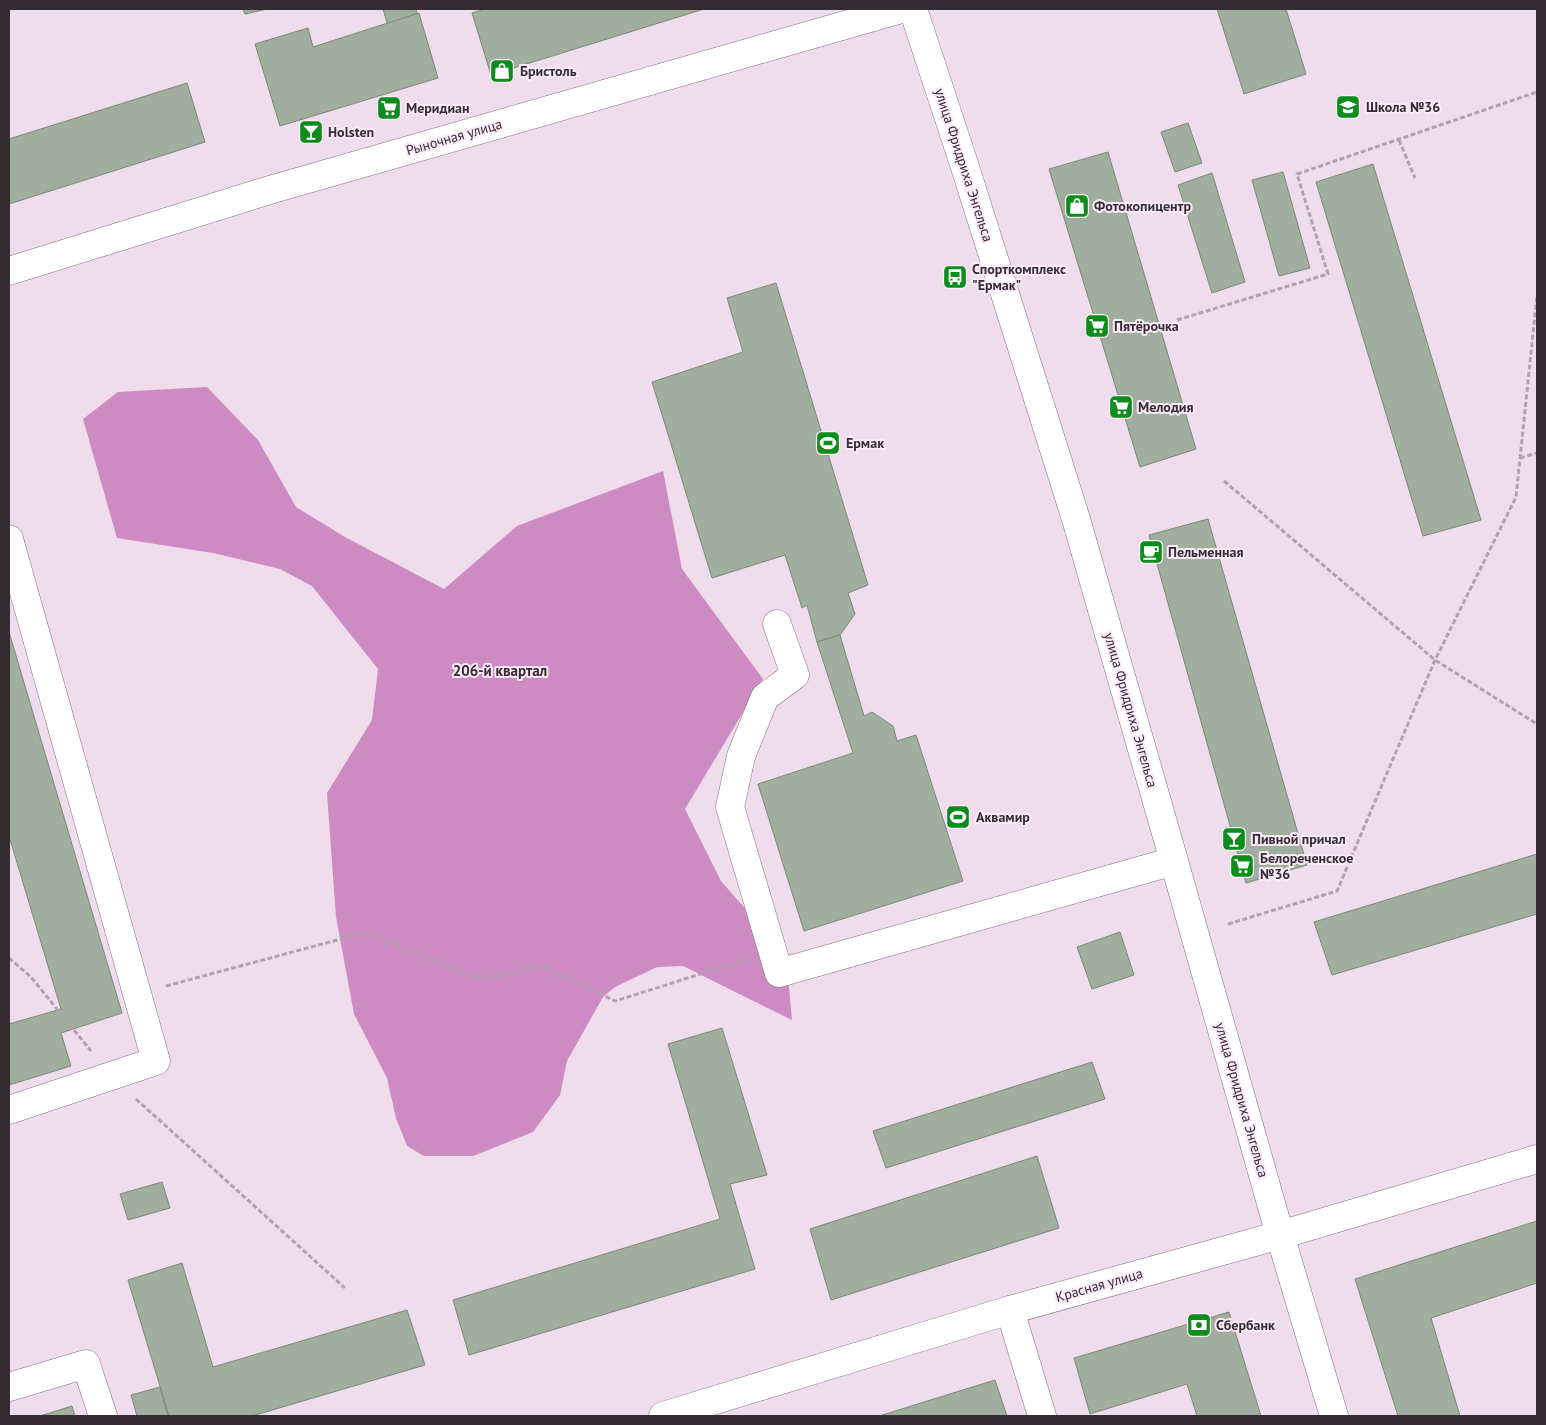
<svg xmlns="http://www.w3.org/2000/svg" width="1546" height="1425" font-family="'PT Sans',sans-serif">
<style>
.forest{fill:#cd8ac3}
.building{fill:#a0ae9f;stroke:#7a8879}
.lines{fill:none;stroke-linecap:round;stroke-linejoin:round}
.minor-casing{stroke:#81717e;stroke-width:29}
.tertiary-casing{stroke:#81717e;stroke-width:29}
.path{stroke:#b0a2ad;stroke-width:3;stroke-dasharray:5 2.5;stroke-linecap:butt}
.minor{stroke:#fff;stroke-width:28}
.tertiary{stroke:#fff;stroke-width:28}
.labels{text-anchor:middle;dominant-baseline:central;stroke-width:4;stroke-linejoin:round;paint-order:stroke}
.poi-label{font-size:14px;font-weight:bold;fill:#332d32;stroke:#fceaf9;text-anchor:start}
.street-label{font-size:14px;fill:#332d32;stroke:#fceaf9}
.neighbourhood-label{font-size:15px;font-weight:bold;fill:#362934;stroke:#fceaf9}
</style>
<rect width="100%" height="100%" fill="#efddeb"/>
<path class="forest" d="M207,387L258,440L296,507L345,537L444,589L517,526L663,471L682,569L763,679L685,809L721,881L786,955L792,1020L683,966L657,967L615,987L603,997L567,1061L560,1095L533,1132L473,1156H424L407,1146L396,1118L387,1078L354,1014L336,917L327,793L372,720L378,669L312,586L280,569L213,553L117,538L83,419L118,392Z"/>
<g class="building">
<path d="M243,9H267L245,14Z"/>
<path d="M383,9H416L418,18L388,26Z"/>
<path d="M485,9H704L491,75L472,13Z"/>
<path d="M1217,9H1286L1306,74L1244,94Z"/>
<path d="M419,13L438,78L280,126L255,44L308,28L313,47Z"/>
<path d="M187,83L205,142L9,204V139Z"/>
<path d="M1188,123L1202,163L1175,172L1161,132Z"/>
<path d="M1108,152L1196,449L1140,467L1049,169Z"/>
<path d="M1373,164L1481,520L1423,536L1316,182Z"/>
<path d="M1283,172L1310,268L1279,276L1252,180Z"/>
<path d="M1212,173L1245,282L1212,293L1178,185Z"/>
<path d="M776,283L868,585L848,593L855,614L840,635L817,642L807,605L802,608L785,555L712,578L652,382L743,352L727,298Z"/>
<path d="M1208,519L1307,865L1246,883L1149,535Z"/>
<path d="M9,632L122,1013L61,1033L71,1066L9,1085V1024L61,1009L9,836Z"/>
<path d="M840,635L864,716L872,712L893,726L897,741L916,735L963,881L804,931L758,784L853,753L817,642Z"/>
<path d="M1537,854V914L1332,975L1314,922Z"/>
<path d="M1120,932L1134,975L1092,989L1077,947Z"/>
<path d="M722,1028L767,1175L730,1184L755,1269L469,1355L453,1300L720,1219L668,1044Z"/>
<path d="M1092,1062L1105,1099L886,1168L873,1131Z"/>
<path d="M1037,1156L1059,1228L831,1300L810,1229Z"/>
<path d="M162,1182L170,1208L128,1220L120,1194Z"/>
<path d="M1537,1221V1283L1431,1318L1460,1416H1398L1355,1279Z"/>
<path d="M182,1263L213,1367L407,1310L425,1365L252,1416H169L128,1280Z"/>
<path d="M1229,1312L1261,1416H1197L1187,1384L1090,1414L1074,1358Z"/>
<path d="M995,1380L1007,1416H879Z"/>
<path d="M160,1387L168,1416H137L131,1395Z"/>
<path d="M72,1406L75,1416H40Z"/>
</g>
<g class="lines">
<defs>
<g id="minor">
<path d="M9,271L273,189L901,9"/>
<path d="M9,539L156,1061L9,1110"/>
<path d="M777,624L795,675L765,697L741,756L730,807L779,973L1174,861"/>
<path d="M1010,1310L1042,1416"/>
<path d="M9,1387L86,1364L103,1416"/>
<path d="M663,1416L1010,1310L1280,1235L1537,1159"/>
</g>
<path id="tertiary" d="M913,9L965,167L1076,519L1174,861L1280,1235L1334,1416"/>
</defs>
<use href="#minor" class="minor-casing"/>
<use href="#tertiary" class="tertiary-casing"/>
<g class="path">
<path d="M1399,140L1415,178"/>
<path d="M1177,320L1328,274L1297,174L1537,92"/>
<path d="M1520,458L1537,453"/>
<path d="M1224,481L1435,660L1537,724"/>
<path d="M1228,924L1337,891L1435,660L1516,497L1537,295"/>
<path d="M9,958L31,977L91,1051"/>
<path d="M166,986L367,932L481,980L542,966L615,1001L745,960"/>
<path d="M136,1099L345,1288"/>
</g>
<use href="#minor" class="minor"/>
<use href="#tertiary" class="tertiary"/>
</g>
<defs>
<symbol id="shop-square" viewBox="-11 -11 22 22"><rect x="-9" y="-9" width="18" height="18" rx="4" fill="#0a8d1a" stroke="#fceaf9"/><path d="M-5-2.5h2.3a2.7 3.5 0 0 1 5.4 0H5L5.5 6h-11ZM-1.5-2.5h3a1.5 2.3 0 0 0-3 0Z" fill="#fff"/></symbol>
<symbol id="school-square" viewBox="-11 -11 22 22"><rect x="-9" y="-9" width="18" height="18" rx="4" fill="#0a8d1a" stroke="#fceaf9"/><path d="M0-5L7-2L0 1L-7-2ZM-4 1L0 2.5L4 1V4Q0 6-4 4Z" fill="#fff"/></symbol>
<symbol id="supermarket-square" viewBox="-11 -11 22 22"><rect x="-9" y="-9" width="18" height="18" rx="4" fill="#0a8d1a" stroke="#fceaf9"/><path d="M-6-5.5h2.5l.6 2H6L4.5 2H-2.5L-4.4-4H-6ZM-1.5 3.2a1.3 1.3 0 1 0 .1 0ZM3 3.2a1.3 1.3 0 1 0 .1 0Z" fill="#fff"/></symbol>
<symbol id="bar-square" viewBox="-11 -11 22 22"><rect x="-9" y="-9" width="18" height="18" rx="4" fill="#0a8d1a" stroke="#fceaf9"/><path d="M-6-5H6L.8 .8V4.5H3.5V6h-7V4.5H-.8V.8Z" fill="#fff"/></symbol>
<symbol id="bus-square" viewBox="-11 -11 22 22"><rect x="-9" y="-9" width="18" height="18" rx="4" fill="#0a8d1a" stroke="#fceaf9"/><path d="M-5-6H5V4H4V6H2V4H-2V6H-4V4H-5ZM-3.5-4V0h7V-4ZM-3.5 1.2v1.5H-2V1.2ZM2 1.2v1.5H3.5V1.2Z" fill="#fff"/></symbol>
<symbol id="stadium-square" viewBox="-11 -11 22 22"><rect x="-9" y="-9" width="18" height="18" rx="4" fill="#0a8d1a" stroke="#fceaf9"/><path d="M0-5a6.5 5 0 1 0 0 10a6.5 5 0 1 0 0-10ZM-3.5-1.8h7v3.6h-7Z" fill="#fff"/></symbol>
<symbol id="cafe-square" viewBox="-11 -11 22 22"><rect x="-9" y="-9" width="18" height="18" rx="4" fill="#0a8d1a" stroke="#fceaf9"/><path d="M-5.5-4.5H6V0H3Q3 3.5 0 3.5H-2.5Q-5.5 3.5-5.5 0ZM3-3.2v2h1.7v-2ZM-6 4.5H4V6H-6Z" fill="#fff"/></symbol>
<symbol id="bank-square" viewBox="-11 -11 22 22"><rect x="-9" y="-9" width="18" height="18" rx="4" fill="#0a8d1a" stroke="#fceaf9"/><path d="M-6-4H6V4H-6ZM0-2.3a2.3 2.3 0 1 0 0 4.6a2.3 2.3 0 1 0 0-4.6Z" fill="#fff"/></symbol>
</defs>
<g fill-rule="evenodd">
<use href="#shop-square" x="488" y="57" width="28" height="28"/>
<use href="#school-square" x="1334" y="93" width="28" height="28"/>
<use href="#supermarket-square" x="375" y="94" width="28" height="28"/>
<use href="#bar-square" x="297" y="118" width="28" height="28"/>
<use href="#shop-square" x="1063" y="192" width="28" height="28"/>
<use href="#bus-square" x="941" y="263" width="28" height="28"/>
<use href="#supermarket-square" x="1083" y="312" width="28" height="28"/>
<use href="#supermarket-square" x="1107" y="393" width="28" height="28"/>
<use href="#stadium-square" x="814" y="429" width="28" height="28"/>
<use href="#cafe-square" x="1137" y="538" width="28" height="28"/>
<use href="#stadium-square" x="944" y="803" width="28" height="28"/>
<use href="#bar-square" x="1220" y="825" width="28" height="28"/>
<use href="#supermarket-square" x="1228" y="852" width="28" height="28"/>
<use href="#bank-square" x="1185" y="1311" width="28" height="28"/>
</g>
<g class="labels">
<g class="poi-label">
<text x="520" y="71">Бристоль</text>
<text x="1366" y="107">Школа №36</text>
<text x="406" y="108">Меридиан</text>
<text x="328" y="132">Holsten</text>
<text x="1094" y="206">Фотокопицентр</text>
<text x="972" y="269">Спорткомплекс<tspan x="972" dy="16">"Ермак"</tspan></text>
<text x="1114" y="326">Пятёрочка</text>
<text x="1138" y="407">Мелодия</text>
<text x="846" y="443">Ермак</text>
<text x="1168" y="552">Пельменная</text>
<text x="976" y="817">Аквамир</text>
<text x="1252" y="839">Пивной причал</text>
<text x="1260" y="858">Белореченское<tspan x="1260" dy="16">№36</tspan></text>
<text x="1216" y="1325">Сбербанк</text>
</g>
<g class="street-label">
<text transform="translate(454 137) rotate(-16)">Рыночная улица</text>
<text transform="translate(964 165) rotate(72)">улица Фридриха Энгельса</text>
<text transform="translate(1131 710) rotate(74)">улица Фридриха Энгельса</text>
<text transform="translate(1242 1100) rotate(74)">улица Фридриха Энгельса</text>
<text transform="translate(1099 1285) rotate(-16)">Красная улица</text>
</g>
<g class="neighbourhood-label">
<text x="500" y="670">206-й квартал</text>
</g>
</g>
<rect width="1546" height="1425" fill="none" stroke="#332d32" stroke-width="20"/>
</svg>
